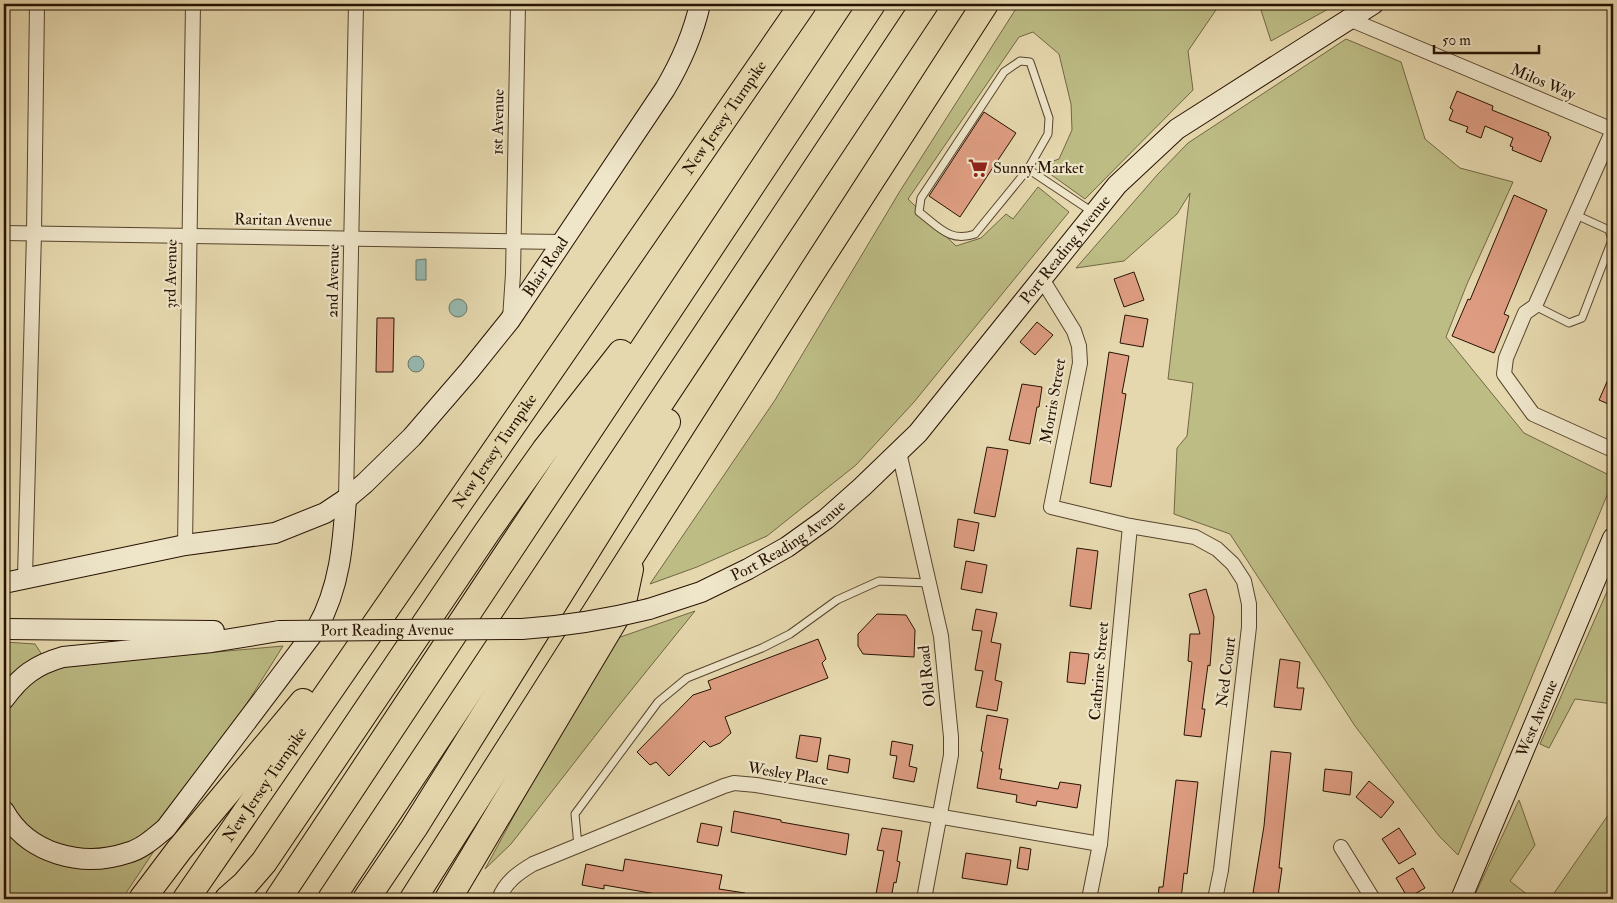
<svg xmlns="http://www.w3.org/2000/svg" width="1617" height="903" font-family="'IM FELL Double Pica',serif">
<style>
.green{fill:#bdbc85;stroke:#726744}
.water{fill:#97b9b0;stroke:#6a766a}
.building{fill:#de9d82;stroke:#271202}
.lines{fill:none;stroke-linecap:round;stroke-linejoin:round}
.lane-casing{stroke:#57442d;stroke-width:9}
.street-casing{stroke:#57442d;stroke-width:16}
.secondary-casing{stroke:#271202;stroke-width:22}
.highway-casing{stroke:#271202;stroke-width:28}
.lane{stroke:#efe6ca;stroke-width:7}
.street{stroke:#efe6ca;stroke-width:14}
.secondary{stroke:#efe6ca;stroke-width:20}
.highway{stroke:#e6d8ae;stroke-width:26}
.secondary-bridge-casing{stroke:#271202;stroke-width:22;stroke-linecap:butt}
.secondary-bridge{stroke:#efe6ca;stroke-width:20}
.labels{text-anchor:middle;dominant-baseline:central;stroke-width:4.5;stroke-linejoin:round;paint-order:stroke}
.street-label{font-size:16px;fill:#271202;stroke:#efe6ca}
.poi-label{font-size:16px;fill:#271202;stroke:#efe6ca;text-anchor:start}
</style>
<rect width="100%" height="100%" fill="#e6d8ae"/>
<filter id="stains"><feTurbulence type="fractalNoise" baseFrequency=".004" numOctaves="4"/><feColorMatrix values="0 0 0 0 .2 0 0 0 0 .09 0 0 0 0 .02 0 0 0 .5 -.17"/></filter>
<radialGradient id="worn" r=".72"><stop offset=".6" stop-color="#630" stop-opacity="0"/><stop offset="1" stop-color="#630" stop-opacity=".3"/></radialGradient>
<g class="green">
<path d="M1019,4H1220L1188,51L1193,90L1085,199L1039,166L1059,159L1072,130L1071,104L1059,54L1033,32L1019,37L908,199L956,246L981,238L1006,214L1013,219L1038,187L1069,212L914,402L856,465L767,536L697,567L650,584L775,400L900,191Z"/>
<path d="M1259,4H1337L1271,41Z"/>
<path d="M1346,39L1401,62L1425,139L1460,168L1513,182L1467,284L1446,337L1524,433L1613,477V481L1458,855L1439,836L1355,726L1230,534L1174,514L1177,448L1187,436L1193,383L1168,379L1190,193L1177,214L1124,261L1076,268L1158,174L1188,143Z"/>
<path d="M1613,578V704L1575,699L1549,748L1540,744Z"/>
<path d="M695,611L616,709L511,844L485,869L609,641Z"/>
<path d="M4,642L35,644L50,667L283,646L156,848L122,899H4Z"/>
<path d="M1519,800L1535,845L1510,881L1533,899H1473Z"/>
<path d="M1613,808V899H1550Z"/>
</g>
<g class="water">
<path d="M426,259V280H416V260Z"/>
<circle cx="458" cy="308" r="9"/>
<circle cx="416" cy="364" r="8"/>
</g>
<g class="building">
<path d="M1457,91L1493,106L1492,110L1549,133L1548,135L1551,137L1541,162L1512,150L1513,147L1510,146L1513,138L1485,126L1481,138L1466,132L1468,127L1449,120L1453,110L1450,108Z"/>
<path d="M984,112L1016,133L960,217L929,196Z"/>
<path d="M1514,195L1547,210L1504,314L1509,316L1494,353L1452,336L1468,299L1470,300Z"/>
<path d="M1134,272L1144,300L1124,307L1114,279Z"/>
<path d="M1125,315L1148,319L1143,347L1120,343Z"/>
<path d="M377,318H394L393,372H376Z"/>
<path d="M1037,322L1053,335L1035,355L1020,342Z"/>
<path d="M1109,352L1129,356L1122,393L1126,394L1111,487L1090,483Z"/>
<path d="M1613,368V406L1599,400Z"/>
<path d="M1022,384L1042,387L1039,407H1037L1030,444L1009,440Z"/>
<path d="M987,447L1008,450L995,517L974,513Z"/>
<path d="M958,519L979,523L974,551L954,547Z"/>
<path d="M1077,548L1098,551L1091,609L1070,606Z"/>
<path d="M966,561L987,565L982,593L961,589Z"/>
<path d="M1206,589L1214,617L1210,666L1208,665L1202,709H1205L1201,737L1184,735L1192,662L1188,661L1190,634H1200L1189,594Z"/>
<path d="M976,609L997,613L991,642L1001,644L995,680L1002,682L997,711L976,707L983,671L975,670L982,631L972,630Z"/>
<path d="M877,614L906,615L915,630L914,657L863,654L858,646V634Z"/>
<path d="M818,639L826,659L822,663L828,678L725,717L731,733L720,743L710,747L704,741L669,776L656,762L650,765L637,752L693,695L711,689L708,681Z"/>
<path d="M1070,652L1089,654L1085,684L1067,682Z"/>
<path d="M1280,659L1300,662L1297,688H1304L1301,710L1274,707Z"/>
<path d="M987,715L1008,719L999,769H1002L1000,779L1058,789L1060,782L1081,785L1077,808L1037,801L1036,806L1016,802L1017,795L977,788L983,752L981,751Z"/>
<path d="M800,735L821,738L817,762L796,758Z"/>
<path d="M892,741L913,745L909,766L917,768L914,782L893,778L897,756L890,755Z"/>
<path d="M1271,751L1291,753L1279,868H1282L1278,896L1253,893L1264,826Z"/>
<path d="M829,755L850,759L848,773L827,769Z"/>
<path d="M1325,769L1352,772L1350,795L1323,791Z"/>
<path d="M1176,780L1198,782L1187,874L1184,873L1181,899H1158L1159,887H1163Z"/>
<path d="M1369,781L1394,802L1381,818L1356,797Z"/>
<path d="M734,811L781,820V822L849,834L846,855L731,832Z"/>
<path d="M701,823L722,827L718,846L697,842Z"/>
<path d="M882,828L902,831L897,861L900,862L896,883L894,882L891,899H875L884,851L877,850Z"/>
<path d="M1399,828L1416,854L1399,864L1382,839Z"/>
<path d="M1020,847L1031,849L1028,870L1017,868Z"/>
<path d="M966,853L1011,860L1007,885L962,878Z"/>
<path d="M625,859L722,875L719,889L745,893L744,899H700L679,896V898L604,885V889L582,885L586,864L623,871Z"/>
<path d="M1413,868L1425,888L1408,898L1396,878Z"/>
</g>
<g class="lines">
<defs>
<g id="lane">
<path d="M1020,61L1030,62L1049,118L1048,134L1028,169L975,234C950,243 939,227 919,212L921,198L1004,72Z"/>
<path d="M1028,169L1094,213"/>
<path d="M1535,306L1569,323L1582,318L1612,240L1609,230L1576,215"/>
<path d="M578,846L575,814L658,702L687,678L762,648L790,634L837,600L879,581L929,583"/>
</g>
<g id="street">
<path d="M1349,19L1613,130"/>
<path d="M1613,130L1535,306L1525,313L1506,358L1504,374L1533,414L1613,450"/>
<path d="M4,233L562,242"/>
<path d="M1042,279L1074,331L1079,346L1080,363L1051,507L1130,526L1195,537L1217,549L1233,564L1244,581L1249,604V627L1221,870L1215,899"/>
<path d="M510,319L513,274L518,4"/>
<path d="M899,452L941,636L951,737V755L924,899"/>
<path d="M346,499L356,4"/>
<path d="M185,545L193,4"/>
<path d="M25,577L34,233L37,4"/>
<path d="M1341,847L1373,899"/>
<path d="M499,899C505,882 518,873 533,864L724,786L734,783L756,785L1100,844"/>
<path d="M1089,899L1100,844L1130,526"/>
</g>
<g id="secondary">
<path id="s1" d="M4,583L185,545L275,533L325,513L346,499L365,483L412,437L469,371L510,320L665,89C681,62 693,35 700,4"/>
<path id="s2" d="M649,609L701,592L748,569L787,547L826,519L862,487L918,433L1117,185L1177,129L1373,4"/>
<path d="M4,629L214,631"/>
<path d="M4,699C21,676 35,665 63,657L212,642L279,631"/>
<path d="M4,811C28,854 82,868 127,853C142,849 154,838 166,828L317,628C340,587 343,544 346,499"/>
<path id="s3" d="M1461,899L1613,538"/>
</g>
<g id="highway">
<path d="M142,899L179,850L303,702"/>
<path id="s4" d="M186,899L803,4"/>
<path d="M228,899L245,884L264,862L487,532L545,450L621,353"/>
<path d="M278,899L872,4"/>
<path d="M331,899L925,4"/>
<path d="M366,899L414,828L667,422"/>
<path d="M413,899L812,272L985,4"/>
<path d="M448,899L622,607L630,569"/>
</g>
</defs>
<use href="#lane" class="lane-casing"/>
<use href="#street" class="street-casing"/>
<use href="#secondary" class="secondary-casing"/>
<use href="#highway" class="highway-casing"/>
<use href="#lane" class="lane"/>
<use href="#street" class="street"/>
<use href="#secondary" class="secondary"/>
<use href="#highway" class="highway"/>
<defs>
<g id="secondary-bridge">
<path id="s5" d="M279,631L522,629C567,626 605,620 649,609"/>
</g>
</defs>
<use href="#secondary-bridge" class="secondary-bridge-casing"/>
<use href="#secondary-bridge" class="secondary-bridge"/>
</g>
<defs>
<symbol id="supermarket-bare" viewBox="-9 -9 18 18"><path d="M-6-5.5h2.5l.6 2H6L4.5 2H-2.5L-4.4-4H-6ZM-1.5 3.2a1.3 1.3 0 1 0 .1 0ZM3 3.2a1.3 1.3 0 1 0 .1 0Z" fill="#8f2418" stroke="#efe6ca" stroke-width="2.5" paint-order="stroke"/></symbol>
</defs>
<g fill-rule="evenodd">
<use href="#supermarket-bare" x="964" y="154" width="28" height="28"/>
</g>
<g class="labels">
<g class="street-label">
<text transform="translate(1543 82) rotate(23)">Milos Way</text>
<text stroke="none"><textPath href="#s4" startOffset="949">New Jersey Turnpike</textPath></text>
<text transform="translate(498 122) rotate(-89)">1st Avenue</text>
<text transform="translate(283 220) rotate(1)">Raritan Avenue</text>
<text stroke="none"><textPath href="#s2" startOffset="561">Port Reading Avenue</textPath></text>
<text stroke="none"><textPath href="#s1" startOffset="662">Blair Road</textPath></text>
<text transform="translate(171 274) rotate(-89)">3rd Avenue</text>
<text transform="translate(333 281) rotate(-89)">2nd Avenue</text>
<text transform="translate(1053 401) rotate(-80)">Morris Street</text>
<text stroke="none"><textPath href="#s4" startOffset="544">New Jersey Turnpike</textPath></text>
<text stroke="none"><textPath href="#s2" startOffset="156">Port Reading Avenue</textPath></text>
<text stroke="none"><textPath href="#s5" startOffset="108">Port Reading Avenue</textPath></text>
<text transform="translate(1099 671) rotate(-85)">Cathrine Street</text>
<text transform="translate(1226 672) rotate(-83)">Ned Court</text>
<text transform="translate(927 676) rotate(-96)">Old Road</text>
<text stroke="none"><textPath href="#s3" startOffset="196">West Avenue</textPath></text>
<text transform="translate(788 774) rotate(9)">Wesley Place</text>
<text stroke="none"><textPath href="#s4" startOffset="139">New Jersey Turnpike</textPath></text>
</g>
<g class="poi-label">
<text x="993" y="168">Sunny Market</text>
</g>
</g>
<rect width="1617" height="903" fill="none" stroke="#e6d8ae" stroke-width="20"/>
<rect x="5" y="5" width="1607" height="893" fill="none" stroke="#271202" stroke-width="2.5"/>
<rect x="10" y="10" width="1597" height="883" fill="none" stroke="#271202"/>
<path d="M1434 45v8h105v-8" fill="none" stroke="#271202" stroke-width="2.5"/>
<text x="1442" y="45" font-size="15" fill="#271202" stroke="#efe6ca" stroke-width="4" paint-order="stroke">50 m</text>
<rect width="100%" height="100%" filter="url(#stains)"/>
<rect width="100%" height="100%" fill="url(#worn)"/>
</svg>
